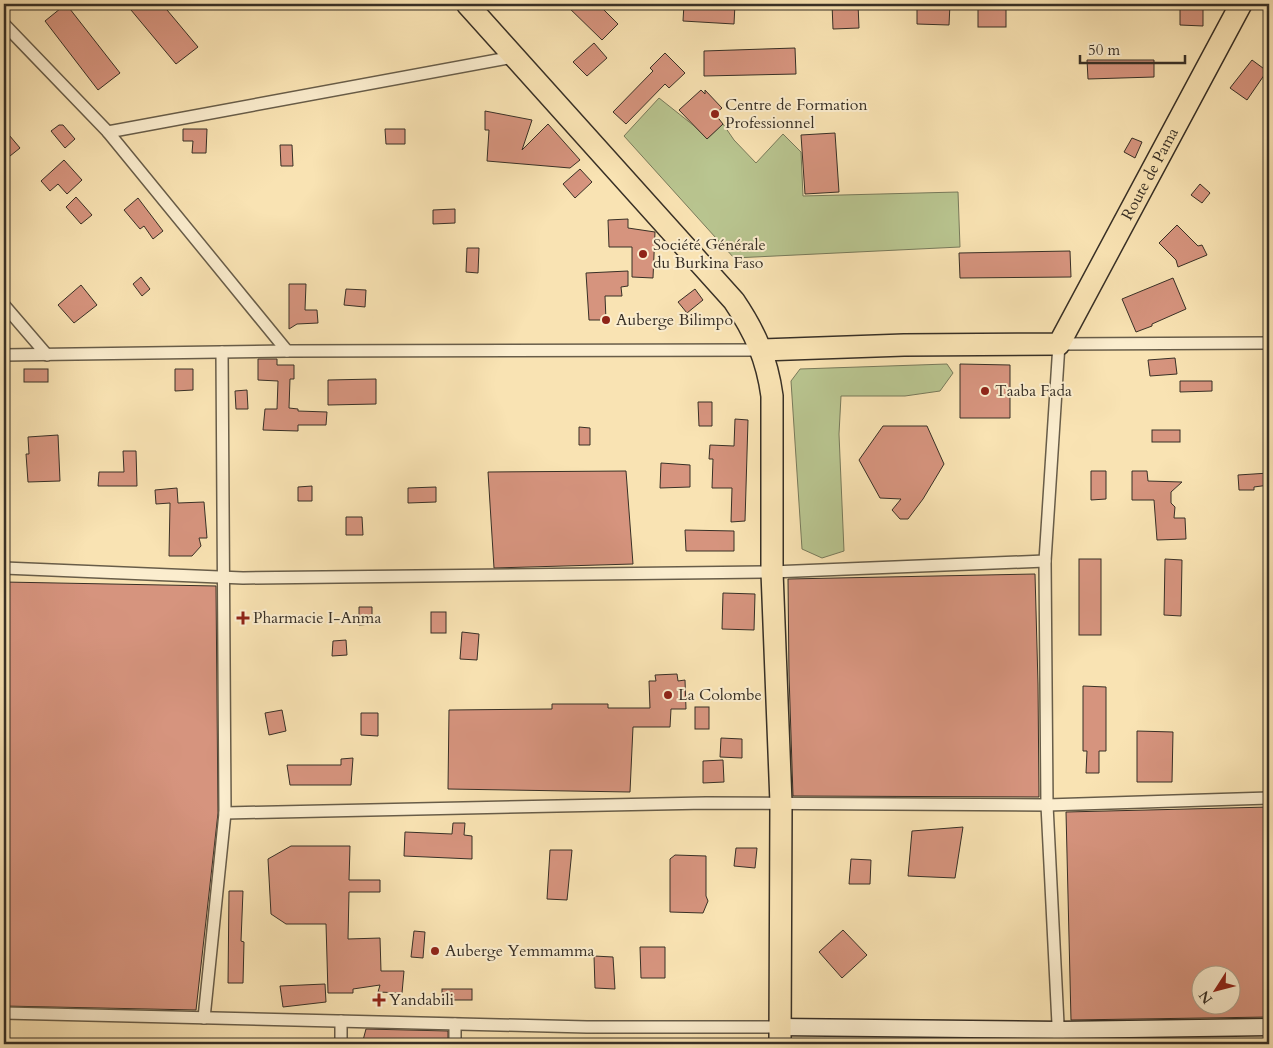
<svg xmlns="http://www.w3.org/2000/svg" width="1273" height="1048" font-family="Cardo,serif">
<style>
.green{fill:#b9c590;stroke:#787a5b}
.building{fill:#d6947e;stroke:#383026;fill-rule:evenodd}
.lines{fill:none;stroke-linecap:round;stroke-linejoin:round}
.street-casing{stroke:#685d49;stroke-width:14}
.secondary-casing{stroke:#383026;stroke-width:19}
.highway-casing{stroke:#383026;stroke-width:24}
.street{stroke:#fbedce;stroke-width:11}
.secondary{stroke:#fbedce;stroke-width:16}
.highway{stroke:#f9e3b3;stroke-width:21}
.poi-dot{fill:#8f2418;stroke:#fbedce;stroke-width:2}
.labels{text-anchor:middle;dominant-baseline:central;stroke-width:4;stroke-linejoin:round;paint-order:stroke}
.poi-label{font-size:16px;fill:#383026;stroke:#fbedce;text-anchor:start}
.street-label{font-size:16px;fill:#383026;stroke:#fbedce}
</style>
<rect width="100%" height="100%" fill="#f9e3b3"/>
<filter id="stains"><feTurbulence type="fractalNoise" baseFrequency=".004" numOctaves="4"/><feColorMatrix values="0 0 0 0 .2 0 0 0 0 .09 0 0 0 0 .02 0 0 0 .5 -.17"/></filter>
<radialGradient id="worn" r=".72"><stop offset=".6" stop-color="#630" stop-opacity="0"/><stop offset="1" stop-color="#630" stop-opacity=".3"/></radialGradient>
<g class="green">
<path d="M659,98L693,125L707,139L723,124L734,140L756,163L783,134L801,152L803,196L958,192L960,247L734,258L624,136Z"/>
<path d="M947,364L953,373L940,391L905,396H841L839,434L844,551L822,558L802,549L791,381L800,369Z"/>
</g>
<g class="building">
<path d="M66,4L120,73L98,90L45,21Z"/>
<path d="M126,4H162L198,47L176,64Z"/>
<path d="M565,4H598L618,24L602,40Z"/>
<path d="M684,4H735L734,24L683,21Z"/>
<path d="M832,4H858L859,28L833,29Z"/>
<path d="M917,4H950L949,25L917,24Z"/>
<rect x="978" y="4" width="28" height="23"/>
<path d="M1180,4H1203V26L1180,25Z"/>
<path d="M594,43L607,58L587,76L573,62Z"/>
<path d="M795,48L796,74L704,76V51Z"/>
<path d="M665,53L685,73L669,88L665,84L626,124L613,112L653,71L650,68Z"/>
<path d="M1087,60H1154V77L1088,79Z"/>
<path d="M1252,60L1267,71L1247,100L1230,88Z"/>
<path d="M701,90L705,94V90L722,108L715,114L723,124L707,139L679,110Z"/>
<path d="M485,111L532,120L522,150L548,124L580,160L570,168L487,161L489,130H485Z"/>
<path d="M59,125H63L75,139L65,148L51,131Z"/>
<path d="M4,129L20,148L10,156L4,148Z"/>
<path d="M183,129H207L206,153H192L193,141H183Z"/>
<path d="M385,129H405V144H386Z"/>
<path d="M835,133L839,192L805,194L801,135Z"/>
<path d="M1132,138L1142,142L1135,158L1124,152Z"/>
<path d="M280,145H292L293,166H281Z"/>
<path d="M64,160L82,180L67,194L58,184L50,191L41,181Z"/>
<path d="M580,169L592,182L575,198L563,184Z"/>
<path d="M1200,184L1210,193L1202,203L1191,195Z"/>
<path d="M76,197L92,215L81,224L66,207Z"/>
<path d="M138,198L163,231L153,239L144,226L140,229L124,210Z"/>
<path d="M455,209V223L433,224V210Z"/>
<path d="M628,219V228L655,232L653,278L632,277V247H609L608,220Z"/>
<path d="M1177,225L1198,246L1202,245L1207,255L1178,267L1176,260L1159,243Z"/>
<path d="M467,248H479L478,273L466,272Z"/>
<path d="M1070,251L1071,277L960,278L959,253Z"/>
<path d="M628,271V286L621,287L622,296H605L606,320H589L586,273Z"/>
<path d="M141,277L150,289L142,296L133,284Z"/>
<path d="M1173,278L1186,309L1152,324V326L1136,332L1122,299Z"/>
<path d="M289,284H306L305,310H317L318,323L297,324L289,329Z"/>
<path d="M81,285L97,305L74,323L58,305Z"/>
<path d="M346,289L366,290L365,307L344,305Z"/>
<path d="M695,289L703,300L687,313L678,302Z"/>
<path d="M1175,358L1177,374L1150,376L1148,360Z"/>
<path d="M258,359H277V365H294V379H290L289,408L298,409V411L327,412L326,425H298V431L263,430L265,409H277L278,381L258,380Z"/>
<path d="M960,364L1010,365V418H960Z"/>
<rect x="24" y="369" width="24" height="13"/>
<path d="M175,369H193V390L175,391Z"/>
<path d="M376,379V404L328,405V380Z"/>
<path d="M1180,381H1212V391L1180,392Z"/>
<path d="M247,390L248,409H236L235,391Z"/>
<path d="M698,402H712V426H699Z"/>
<path d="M735,419L748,420L745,521L731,522L732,488H712L713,459H709L710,445L734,446Z"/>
<path d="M883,426H927L944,464L923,499L908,519H900L892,510L901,499L880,498L859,460Z"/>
<path d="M579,427L590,428V445H579Z"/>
<rect x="1152" y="430" width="28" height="12"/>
<path d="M58,435L60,481L28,482L26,454H29L28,437Z"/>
<path d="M123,451H136L137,486H98L99,472H124Z"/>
<path d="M661,463L690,465V487L660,488Z"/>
<path d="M626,471L633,564L494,568L488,472Z"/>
<path d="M1091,471H1106V499L1091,500Z"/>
<path d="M1132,471H1147L1148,481L1182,482L1171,492V503L1175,507L1174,518H1185L1186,539L1157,540L1154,500H1132Z"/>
<path d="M1269,473V485L1254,487V490H1239L1238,475Z"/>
<path d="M312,486V501H298V487Z"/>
<path d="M436,487V502L408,503V488Z"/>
<path d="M177,488L178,503L204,502L207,538H199L201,546L192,556H169L170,503L156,504L155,490Z"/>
<path d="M346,517H362L363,535H346Z"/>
<path d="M685,530L734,531V551H686Z"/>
<rect x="1079" y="559" width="22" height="76"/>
<path d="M1165,559L1182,560L1181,616L1164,615Z"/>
<path d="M1035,574L1038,684L1039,797L793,796L789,675L788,579Z"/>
<path d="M4,582L216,586L218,813L196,1010L4,1006Z"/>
<path d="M723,593L755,594L754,630L722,629Z"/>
<path d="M359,607H372V624L359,625Z"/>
<rect x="431" y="612" width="15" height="21"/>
<path d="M462,632L479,634L477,660L460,659Z"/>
<path d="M346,640L347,655L332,656L333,641Z"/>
<path d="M677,674L678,681L685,680L686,709H671L670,727H633L630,792L448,789L449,710L552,709V704H608V708H650L649,681H656L655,675Z"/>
<path d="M1083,686L1106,687V751H1099V773H1086L1087,751H1083Z"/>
<rect x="695" y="707" width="14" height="22"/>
<path d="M282,710L286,731L269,735L265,713Z"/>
<path d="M361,713H378V736L361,735Z"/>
<path d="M1137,731L1173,732L1172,782H1137Z"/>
<path d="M721,738L742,739V758L720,757Z"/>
<path d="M353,758L351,785H290L287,765H341V759Z"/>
<path d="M723,760L724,782L703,783V761Z"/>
<path d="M1269,807V1017L1071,1020L1066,812ZM1200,976H1230V1006H1200Z"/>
<path d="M453,823H465L464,835L472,836V859L404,856L405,832L452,834Z"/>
<path d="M963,827L955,878L908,876L912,831Z"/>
<path d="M291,846H350L349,880H380V892H349L348,939L380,938L381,971H404L402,993L378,992L380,985L353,989V993H328L326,924H286L271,914L268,859Z"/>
<path d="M736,848H757L755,868L734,866Z"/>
<path d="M550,850H572L567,900L547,899Z"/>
<path d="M675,855L706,856V896L708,901L703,913L670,912V859Z"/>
<path d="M851,859L871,860L870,884H849Z"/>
<path d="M229,891H243L241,941L244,942L243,983H228Z"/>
<path d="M843,930L867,955L842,978L819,952Z"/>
<path d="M414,931L425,932L423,958L411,957Z"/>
<path d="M640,947H665V978H641Z"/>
<path d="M594,956L613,957L615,989L595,988Z"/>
<path d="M325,984L326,1002L283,1007L280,986Z"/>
<rect x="442" y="989" width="30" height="11"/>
<path d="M366,1029L448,1031V1044H362Z"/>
</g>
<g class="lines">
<defs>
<g id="street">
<path d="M4,24L108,132L287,351"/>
<path d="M108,132L513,57"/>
<path d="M4,305L47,355"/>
<path d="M4,355L287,351L761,350"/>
<path d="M4,568L243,578L772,572L1045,561"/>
<path d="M225,813L706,803L1047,805L1269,798"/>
<path d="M4,1013L587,1027H780"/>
<path d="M204,1018L225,813L222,352"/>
<path d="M455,1024V1044"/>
<path d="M341,1044V1021"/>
<path d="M1059,1044L1047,805L1045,561L1059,344L1269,343"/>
</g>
<path id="secondary" d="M780,1027L1059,1030L1269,1027"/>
<g id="highway">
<path d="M467,4L734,301C755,332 767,359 772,396V572L781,803L780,1044"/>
<path id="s1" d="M761,350L904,345L1059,344L1241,4"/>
</g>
</defs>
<use href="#street" class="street-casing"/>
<use href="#secondary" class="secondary-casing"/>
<use href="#highway" class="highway-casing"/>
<use href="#street" class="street"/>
<use href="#secondary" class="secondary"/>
<use href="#highway" class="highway"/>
</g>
<g class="poi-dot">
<circle cx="715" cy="114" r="5"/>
<circle cx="643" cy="254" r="5"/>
<circle cx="606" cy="320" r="5"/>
<circle cx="985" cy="391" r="5"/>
<path d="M240.5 610.5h5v5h5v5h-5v5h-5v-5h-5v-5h5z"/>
<circle cx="668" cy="695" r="5"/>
<circle cx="435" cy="951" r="5"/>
<path d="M376.5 992.5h5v5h5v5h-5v5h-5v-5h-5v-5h5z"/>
</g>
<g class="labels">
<g class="poi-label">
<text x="725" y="105">Centre de Formation<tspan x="725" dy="18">Professionnel</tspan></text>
<text x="653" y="245">Société Générale<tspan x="653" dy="18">du Burkina Faso</tspan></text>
<text x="616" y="320">Auberge Bilimpo</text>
<text x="995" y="391">Taaba Fada</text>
<text x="253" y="618">Pharmacie I-Anma</text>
<text x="678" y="695">La Colombe</text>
<text x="445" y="951">Auberge Yemmamma</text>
<text x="389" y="1000">Yandabili</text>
</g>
<g class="street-label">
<text stroke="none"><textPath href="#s1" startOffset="491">Route de Pama</textPath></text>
</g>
</g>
<rect width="1273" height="1048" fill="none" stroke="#f9e3b3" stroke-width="20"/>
<rect x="5" y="5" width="1263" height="1038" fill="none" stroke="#383026" stroke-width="2.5"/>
<rect x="10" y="10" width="1253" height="1028" fill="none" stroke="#383026"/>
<g transform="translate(1216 990) rotate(234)"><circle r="24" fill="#fbedce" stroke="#ada18b"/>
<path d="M0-4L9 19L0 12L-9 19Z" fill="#8f2418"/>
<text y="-8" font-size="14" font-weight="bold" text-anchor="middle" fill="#383026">N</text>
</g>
<path d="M1080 55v8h105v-8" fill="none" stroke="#383026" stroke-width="2.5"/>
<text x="1088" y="55" font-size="15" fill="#383026" stroke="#fbedce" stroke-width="4" paint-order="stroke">50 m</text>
<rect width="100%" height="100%" filter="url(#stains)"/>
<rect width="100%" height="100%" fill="url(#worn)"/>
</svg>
